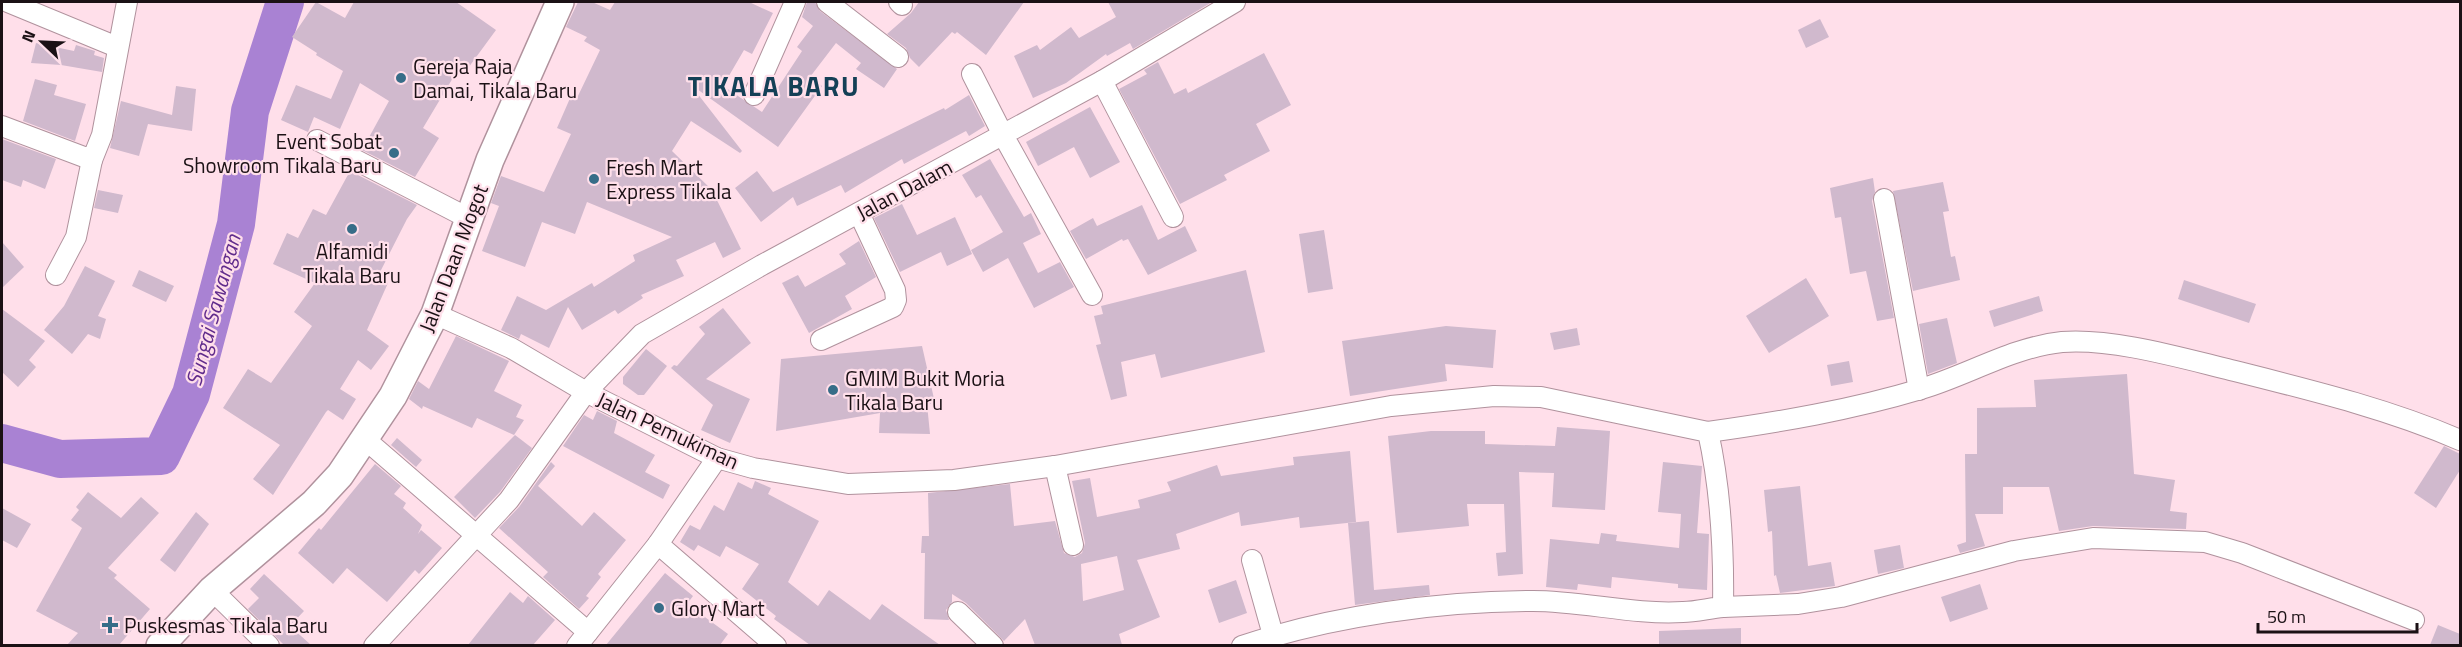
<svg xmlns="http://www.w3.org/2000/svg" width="2462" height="647" font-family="'Titillium Web',sans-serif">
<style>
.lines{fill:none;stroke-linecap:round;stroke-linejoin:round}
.river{stroke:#a982d3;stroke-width:38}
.building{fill:#d0b9cd;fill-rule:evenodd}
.minor-casing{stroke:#b0929d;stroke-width:22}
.secondary-casing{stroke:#b0929d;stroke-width:30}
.minor{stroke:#fff;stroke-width:20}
.secondary{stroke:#fff;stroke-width:27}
.poi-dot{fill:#376d88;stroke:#ffdfea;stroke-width:2}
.labels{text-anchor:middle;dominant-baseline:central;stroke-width:4.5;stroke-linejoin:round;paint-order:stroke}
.poi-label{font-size:21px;fill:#1b1115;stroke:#ffdfea;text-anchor:start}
.street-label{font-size:21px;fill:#1b1115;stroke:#ffdfea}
.water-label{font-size:22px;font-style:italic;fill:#612c8c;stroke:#ffdfea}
.district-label{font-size:27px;font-weight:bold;letter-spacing:1.5px;fill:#144056;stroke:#ffdfea}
</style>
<rect width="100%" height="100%" fill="#ffdfea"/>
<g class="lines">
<path class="river" d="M2,443L60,459L161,456L191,394L236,224L250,111L285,2"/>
</g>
<g class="building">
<path d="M316,2L345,18L354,2H456L496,30L463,75L457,71L423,128L439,138L415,177L362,150L389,101L360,83L340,129L314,117L308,132L281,120L296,85L331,99L343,71L316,55L317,53L292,37Z"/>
<path d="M578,2H592L610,10L615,2H749L773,13L752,54L744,50L723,86L762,112L802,51L797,47L813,26L802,17L807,2H815L820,11L897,69L884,88L856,69L861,63L836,43L810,77L822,86L778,147L690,84L742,151L740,153L691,121L672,151L712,190L741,249L723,258L715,242L676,260L684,276L641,295L643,298L618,314L615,310L582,330L568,307L549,348L521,334L519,339L501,330L517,296L546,310L592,283L594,287L635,261L633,255L672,237L587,202L575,234L542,222L525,267L482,251L499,206L491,203L501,176L544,192L571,134L557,128L571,96L577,98L600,50L584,41L587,37L566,27Z"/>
<path d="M919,2H1024L986,55L957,32L955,34L952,32L919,67L910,58L906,48L887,34L911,13Z"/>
<path d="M1108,2H1212L1133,49L1130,43L1107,56L1106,54L1066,83L1033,98L1014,56L1037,45L1040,50L1071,27L1079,38L1116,17Z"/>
<path d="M1820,19L1829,37L1806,48L1798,30Z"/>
<path d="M36,43L74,51L76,45L95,51L94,55L104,58L102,72L61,65L31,63Z"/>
<path d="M1264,53L1291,105L1256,124L1270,151L1224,175L1227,180L1180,204L1119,89L1147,74L1144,70L1158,62L1174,94L1186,88L1188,93Z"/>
<path d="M35,79L57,85L54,95L86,104L75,141L23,121Z"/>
<path d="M176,86L196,89L192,131L148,124L139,156L110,148L121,101L172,115Z"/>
<path d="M969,95L985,126L969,136L966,131L904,164L902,159L845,193L841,185L797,206L793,197L761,222L735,188L757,171L773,192L944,108L945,110Z"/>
<path d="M1090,107L1120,162L1090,178L1074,147L1038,166L1026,142Z"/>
<path d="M2,139L56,159L45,189L23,180L21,187L2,180Z"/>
<path d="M990,159L1024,217L1031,213L1041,234L1023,243L1038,273L1060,262L1074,287L1034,308L1008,258L983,272L971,250L1003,232L981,195L976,198L962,175Z"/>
<path d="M350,171L417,205L407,219L377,278L388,283L367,330L389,346L371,370L358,360L340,389L356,399L343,420L328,410L326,412L273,495L253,479L280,445L223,408L248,369L271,383L312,326L294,312L315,283L273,264L287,233L298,238L313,209L326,215Z"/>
<path d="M1873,178L1875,192L1872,201L1894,318L1877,321L1866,271L1850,274L1841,217L1835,218L1830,188Z"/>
<path d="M1943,182L1949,211L1943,212L1951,257L1955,256L1960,280L1913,291L1893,191Z"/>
<path d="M98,190L123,195L118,213L94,208Z"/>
<path d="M902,204L917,235L955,217L972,254L947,266L941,252L900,272L874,218Z"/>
<path d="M1142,205L1158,240L1185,226L1197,251L1148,275L1128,239L1123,241L1122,239L1086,259L1070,231L1093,218L1097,226Z"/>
<path d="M1324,230L1333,289L1308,293L1299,234Z"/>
<path d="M859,241L876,277L845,296L852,309L809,333L782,283L798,275L805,287L846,264L839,254Z"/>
<path d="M2,242L24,267L2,288Z"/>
<path d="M85,266L115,281L98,316L106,319L100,339L88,334L72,354L44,330L64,306Z"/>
<path d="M139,270L174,286L166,302L132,286Z"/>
<path d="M1246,270L1265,352L1161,378L1155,354L1121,362L1127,396L1111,400L1096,345L1101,344L1094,316L1103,314L1101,306Z"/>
<path d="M1806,278L1829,316L1769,353L1746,316Z"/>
<path d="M2184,280L2256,304L2249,323L2178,299Z"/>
<path d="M2039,296L2043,311L1994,327L1989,311Z"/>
<path d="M723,308L751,343L706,379L750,399L730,443L701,430L713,405L671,368L674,365L677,366L705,334L699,327Z"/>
<path d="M2,309L45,341L29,360L36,367L18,387L2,372Z"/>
<path d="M1947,318L1957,363L1928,374L1919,324Z"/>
<path d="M1446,326L1496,330L1493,368L1445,364L1447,381L1350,396L1342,341Z"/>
<path d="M1577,328L1580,345L1554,350L1550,333Z"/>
<path d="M456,336L509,361L494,391L522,405L516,417L524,420L514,435L477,418L472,428L423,406L422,409L409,399L418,381L429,389Z"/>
<path d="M922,346L935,403L927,404L930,434L879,433L880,413L776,431L781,359Z"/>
<path d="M646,349L667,366L644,395H638L623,384V377Z"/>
<path d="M1849,361L1853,382L1831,386L1827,365Z"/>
<path d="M2127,374L2134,474L2175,480L2170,511L2187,513L2186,529L2093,526L2059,531L2049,487H2003V514H1975L1985,546L1960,553L1957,545L1966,542L1965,454H1977V408L2036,407L2034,380Z"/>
<path d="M597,411L617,421L614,433L655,455L645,472L670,485L663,499L563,446L584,415L593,420Z"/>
<path d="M1557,427L1610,431L1605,510L1552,507L1554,473L1519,472L1523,574L1498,576L1496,553L1506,552L1504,504H1467L1469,526L1397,533L1388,436L1431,431H1485V444L1555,446Z"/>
<path d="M515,435L532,448L500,492L475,518L454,497Z"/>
<path d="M397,438L422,460L416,467L391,445Z"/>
<path d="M2444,446L2460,454V470L2436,508L2414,493Z"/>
<path d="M1350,451L1356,522L1300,528L1299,517L1241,526L1239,512L1176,534L1180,549L1137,560L1160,617L1119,634L1122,645H1035L1025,619L1004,641L966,603L952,594V602L946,610L949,620L924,619L925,553H921L922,536H929L928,493L1010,484L1014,526L1055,521L1064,553L1075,557L1082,553L1085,543L1072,481L1090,478L1097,517L1140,508L1138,500L1171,491L1167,482L1217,465L1221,476L1294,465L1293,457ZM1117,556L1124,590L1083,601L1081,564Z"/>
<path d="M551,462L555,466L538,486L582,526L594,512L626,540L598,574L601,577L586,596L589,598L579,609L543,577L548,572L499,528L519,507Z"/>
<path d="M1663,462L1702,466L1697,533L1709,534L1707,590L1678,588V584L1612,577L1611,588L1578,584L1577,590L1546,587L1550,539L1599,544L1601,533L1617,535L1616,541L1679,548L1681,514L1658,512Z"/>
<path d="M375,464L401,486L394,494L406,503L403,508L422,525L418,534L421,530L442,548L419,574L415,570L387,602L347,568L333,584L298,553L319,528L321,530Z"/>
<path d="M755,481L771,488L768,494L819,521L788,582L818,606L829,590L870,620L882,604L940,645H810L774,619L776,616L742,589L759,564L726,546L720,557L698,545L694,551L680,542L690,525L700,530L714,505L724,511L738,482L752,489Z"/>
<path d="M1800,486L1808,566L1831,562L1835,586L1780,593L1776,575L1774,576L1772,531L1768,532L1764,490Z"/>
<path d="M88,492L121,518L141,497L159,513L108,568L117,575L114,578L150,609L119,645H67L78,633L36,611L82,528L71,520L79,510L76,507Z"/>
<path d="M2,508L31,524L17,548L2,540Z"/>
<path d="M196,512L209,524L175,572L160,560Z"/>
<path d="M1369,521L1374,590L1429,585L1430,595L1355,605L1348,523Z"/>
<path d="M1900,545L1904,568L1878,574L1874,550Z"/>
<path d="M665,573L693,596L687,604L728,634L720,645H606Z"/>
<path d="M264,574L304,611L290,626L311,645H284L248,609L259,598L250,589Z"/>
<path d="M1236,580L1247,613L1219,623L1208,590Z"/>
<path d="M1980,584L1988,609L1950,622L1941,597Z"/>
<path d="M510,592L523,603L528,596L555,620L533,645H468Z"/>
<path d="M2438,625L2460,634V645H2430Z"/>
<path d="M1741,628V645H1659V631Z"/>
</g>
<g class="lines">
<defs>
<g id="minor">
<path d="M8,2L117,47"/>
<path d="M827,2L898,57"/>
<path d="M899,2L902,5"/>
<path d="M972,74L1003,135L1092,295"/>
<path d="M1102,81L1173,217"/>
<path d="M754,95L795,2"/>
<path d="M2,126L92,160L102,135L127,2"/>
<path d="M317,140L468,218"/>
<path d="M1884,199L1919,390"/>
<path d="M56,275L76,237L92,160"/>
<path d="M435,314L511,348L586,392L717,458L753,468L848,484L954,480L1055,466L1391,406L1494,396L1541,397L1708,432C1721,490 1724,547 1723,607C1710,608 1696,612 1683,612C1633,615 1583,601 1533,601C1439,601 1331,616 1242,646"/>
<path d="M821,340L893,307L896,300L895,290L859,213"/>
<path d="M1708,432C1780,422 1851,410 1921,389C1968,375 2013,347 2062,342C2111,338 2178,357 2227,369C2306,389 2386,408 2460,440"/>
<path d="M366,440L588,632"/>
<path d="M1055,466L1073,545"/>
<path d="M658,544L717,458"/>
<path d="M1252,560L1273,635"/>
<path d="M212,590L269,646"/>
<path d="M1723,607L1798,604L1841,597L2014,551L2093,538L2205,542L2242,553L2414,620"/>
<path d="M958,612L993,646"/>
<path d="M374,646L509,500L586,392L642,334L762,265L1102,81L1235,2"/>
<path d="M577,646L658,544L776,646"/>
</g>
<path id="secondary" d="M160,646L212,590L314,503L340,475L393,396L435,314L490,160L560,2"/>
</defs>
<use href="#minor" class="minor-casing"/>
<use href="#secondary" class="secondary-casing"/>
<use href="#minor" class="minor"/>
<use href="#secondary" class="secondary"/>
</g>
<g class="poi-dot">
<circle cx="401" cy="78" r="6"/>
<circle cx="394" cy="153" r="6"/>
<circle cx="594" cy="179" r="6"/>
<circle cx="352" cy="229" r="6"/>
<circle cx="833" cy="390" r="6"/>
<circle cx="659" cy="608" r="6"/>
<path d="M107 616h6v6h6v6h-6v6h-6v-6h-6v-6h6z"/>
</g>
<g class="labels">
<g class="poi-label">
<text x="413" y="66">Gereja Raja<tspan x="413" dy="24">Damai, Tikala Baru</tspan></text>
<text x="382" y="141" text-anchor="end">Event Sobat<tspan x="382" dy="24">Showroom Tikala Baru</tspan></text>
<text x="606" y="167">Fresh Mart<tspan x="606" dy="24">Express Tikala</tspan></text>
<text x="352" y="251" text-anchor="middle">Alfamidi<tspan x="352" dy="24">Tikala Baru</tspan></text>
<text x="845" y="378">GMIM Bukit Moria<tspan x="845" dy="24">Tikala Baru</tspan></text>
<text x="671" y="608">Glory Mart</text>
<text x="124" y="625">Puskesmas Tikala Baru</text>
</g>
<g class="street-label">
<text transform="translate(904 189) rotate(-28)">Jalan Dalam</text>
<text transform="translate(453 258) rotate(-69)">Jalan Daan Mogot</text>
<text transform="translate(668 430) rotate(25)">Jalan Pemukiman</text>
</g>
<g class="water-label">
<text transform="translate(213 310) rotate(-75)">Sungai Sawangan</text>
</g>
<g class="district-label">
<text x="774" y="85">TIKALA BARU</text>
</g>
</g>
<rect width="2462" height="647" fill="none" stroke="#1b1115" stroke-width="6"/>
<g transform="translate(42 42) rotate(293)" stroke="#ffdfea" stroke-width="4.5" paint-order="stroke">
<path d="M0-4.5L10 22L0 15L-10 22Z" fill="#1b1115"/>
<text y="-9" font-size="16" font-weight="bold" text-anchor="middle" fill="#1b1115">N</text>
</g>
<path d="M2258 623v9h159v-9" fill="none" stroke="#1b1115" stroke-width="3"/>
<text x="2267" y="623" font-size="18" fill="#1b1115" stroke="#ffdfea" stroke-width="4.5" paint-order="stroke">50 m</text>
</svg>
